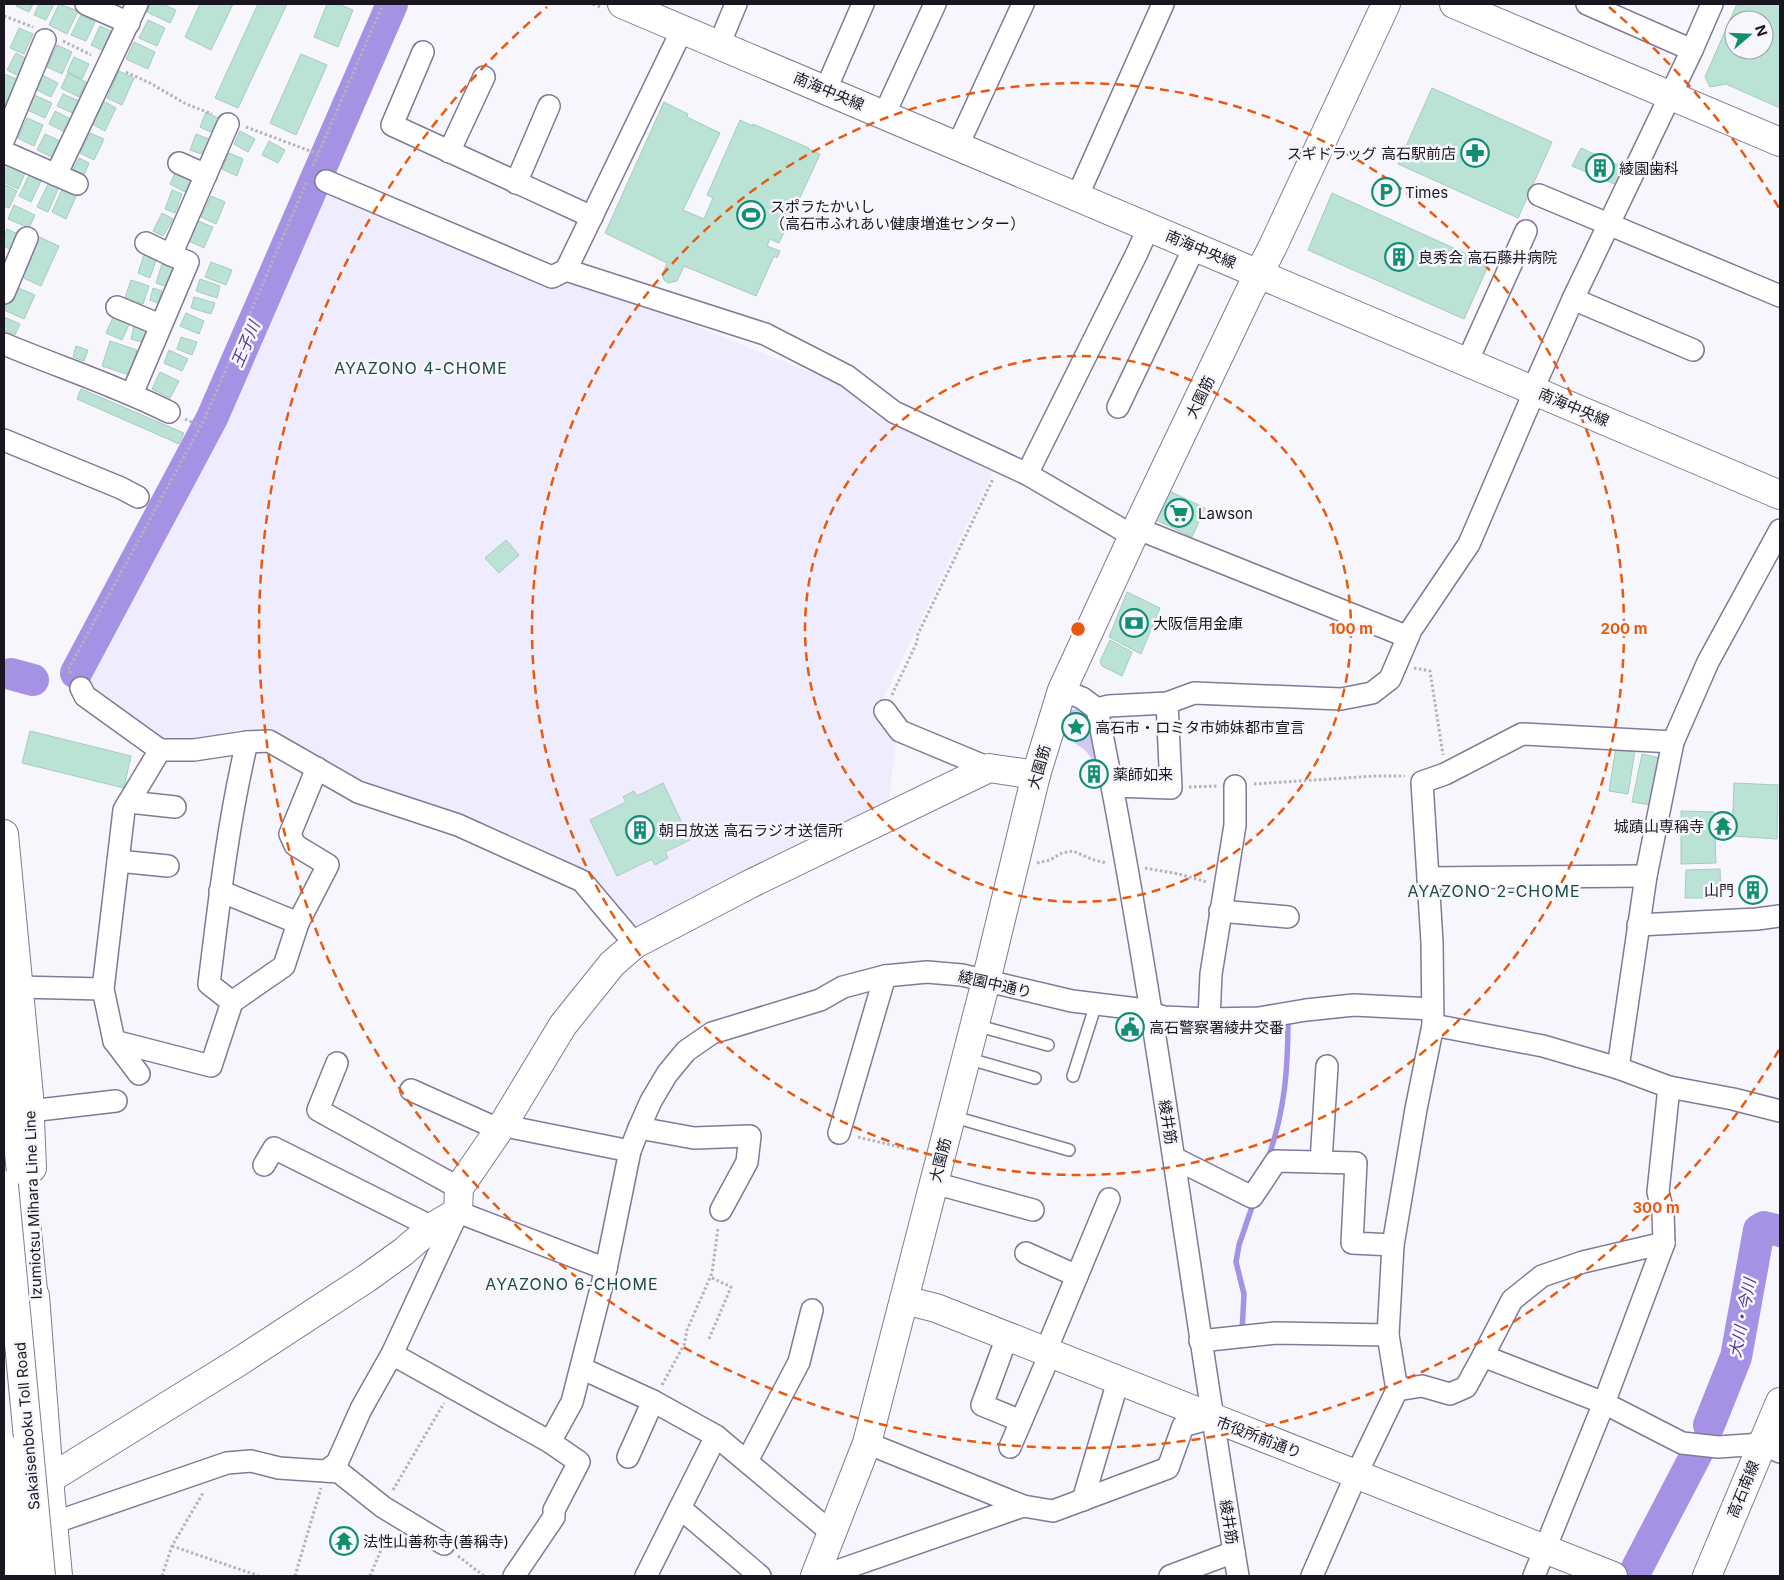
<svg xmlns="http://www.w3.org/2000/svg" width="1784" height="1580" font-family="Inter,'Noto Sans JP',sans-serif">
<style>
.built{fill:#efecfd}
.green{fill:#d0c8f5}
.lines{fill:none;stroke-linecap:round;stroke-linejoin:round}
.stream{stroke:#a592e4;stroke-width:5.5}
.river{stroke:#a592e4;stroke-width:32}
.building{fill:#bbe3d5;stroke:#a4ccbe;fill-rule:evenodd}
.service-casing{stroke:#807a99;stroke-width:14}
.minor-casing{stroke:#807a99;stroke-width:24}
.tertiary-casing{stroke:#807a99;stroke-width:30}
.primary-casing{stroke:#807a99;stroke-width:30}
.trunk-casing{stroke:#807a99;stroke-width:30}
.path{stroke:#b5b2bb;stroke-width:3;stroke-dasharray:2.5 2.5;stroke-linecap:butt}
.service{stroke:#fff;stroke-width:11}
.minor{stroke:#fff;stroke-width:21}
.tertiary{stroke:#fff;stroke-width:28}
.primary{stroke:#fff;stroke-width:28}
.trunk{stroke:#fff;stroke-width:28}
.trunk-bridge-casing{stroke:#807a99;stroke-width:30;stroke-linecap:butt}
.trunk-bridge{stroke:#fff;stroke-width:28}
.ring{fill:none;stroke:#e8590c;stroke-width:2.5;stroke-dasharray:9 6}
.labels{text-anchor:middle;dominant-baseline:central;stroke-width:5;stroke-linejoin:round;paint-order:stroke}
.street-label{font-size:15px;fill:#191622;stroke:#f8f6fd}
.poi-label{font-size:15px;fill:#191622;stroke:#f8f6fd;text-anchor:start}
.water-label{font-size:16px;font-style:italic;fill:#543595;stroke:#f8f6fd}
.neighbourhood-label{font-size:16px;letter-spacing:1px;fill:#1a4d40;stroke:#f8f6fd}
.centre{fill:#e8590c;stroke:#f8f6fd;stroke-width:2.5}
.ring-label{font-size:15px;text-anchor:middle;font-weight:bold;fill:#e8590c;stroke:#f8f6fd;stroke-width:5;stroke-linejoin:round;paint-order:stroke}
</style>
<rect width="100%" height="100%" fill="#f8f6fd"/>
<path class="built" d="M321,188L553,288L578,278L846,387L871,413L994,469L879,707L897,731L889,802L640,933L590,872L496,828L346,774L283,739L241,729L192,742L153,737L85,691L214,428Z"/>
<path class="green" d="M1079,708L1087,713L1089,718L1104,775L1086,751L1068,738L1057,735L1068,711Z"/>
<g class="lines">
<g class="stream">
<path d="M1269,1156C1285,1108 1288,1069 1288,1019"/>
<path d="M1242,1332L1244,1294L1236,1262L1239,1245L1253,1204"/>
</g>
<g class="river">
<path d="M76,673L212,418L392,4"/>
<path d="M11,674L33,680"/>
<path d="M1709,1425L1736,1357L1759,1230L1764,1227L1780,1231"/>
<path d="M1637,1568L1698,1451"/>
</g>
</g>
<g class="building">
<path d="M17,4H33L29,12L16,6Z"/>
<path d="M39,4H54L46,20L34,15Z"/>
<path d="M59,4L78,11L67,34L49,25Z"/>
<path d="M150,4H162L176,10L170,23L147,12Z"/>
<path d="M200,4H233L211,50L185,37Z"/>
<path d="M258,4H287L238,108L215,98Z"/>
<path d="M327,4H338L353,10L338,47L314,37Z"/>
<path d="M1737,4H1780V108L1726,84L1710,87L1705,77ZM1734,20H1764V50H1734Z"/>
<path d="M81,15L95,22L86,41L71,35Z"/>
<path d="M148,20L165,28L157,46L139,38Z"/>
<path d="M100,26L115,33L106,52L91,45Z"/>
<path d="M19,28L33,34L24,54L10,48Z"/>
<path d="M134,42L155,52L148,69L126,59Z"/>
<path d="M57,45L72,52L62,74L47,67Z"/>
<path d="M16,53L29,60L21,77L7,70Z"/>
<path d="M301,54L327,65L296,135L270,123Z"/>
<path d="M74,57L89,64L82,79L67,72Z"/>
<path d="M119,71L134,78L122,105L107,98Z"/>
<path d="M68,73L86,82L79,97L61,88Z"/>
<path d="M4,74L19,80L9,104L4,102Z"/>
<path d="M42,75L58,83L51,97L35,89Z"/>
<path d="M1432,88L1552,142L1518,218L1398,164Z"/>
<path d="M63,94L81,102L75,114L57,106Z"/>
<path d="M34,95L52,103L45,118L27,110Z"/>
<path d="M103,101L116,108L105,131L92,124Z"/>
<path d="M664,102L688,114L687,117L720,133L683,210L704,219L713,198L707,195L740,120L753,126V124L809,148L808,149L820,154L779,243L770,239L767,246L780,251L777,258L774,256L756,296L684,266L677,281L668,283L664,280L662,275L667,263L605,233Z"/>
<path d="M55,111L71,119L65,132L49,124Z"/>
<path d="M206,112L224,121L217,135L200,127Z"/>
<path d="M27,118L43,125L34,146L18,138Z"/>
<path d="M240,131L255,139L248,152L234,144Z"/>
<path d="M90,133L104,139L94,160L80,153Z"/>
<path d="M45,134L60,141L52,157L37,150Z"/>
<path d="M196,134L214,141L208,156L190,150Z"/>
<path d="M269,141L285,150L278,163L262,155Z"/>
<path d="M1581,148L1627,169L1619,186L1572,166Z"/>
<path d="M229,153L243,159L237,176L222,169Z"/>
<path d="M79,158L89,163L84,175L73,170Z"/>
<path d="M5,162L26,171L18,189L4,182V165Z"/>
<path d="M176,171L192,178L185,192L170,184Z"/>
<path d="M29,175L41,181L31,202L19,196Z"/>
<path d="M49,182L59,187L48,212L37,207Z"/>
<path d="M4,184L17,191L9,208L4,206Z"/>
<path d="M64,185L78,192L66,219L52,212Z"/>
<path d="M172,190L182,194L175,213L165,209Z"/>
<path d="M1332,193L1489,264L1464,319L1308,250Z"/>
<path d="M211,196L225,202L216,224L201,217Z"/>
<path d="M14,205L35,215L29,228L8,219Z"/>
<path d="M162,213L173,219L163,236L153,231Z"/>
<path d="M198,221L213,227L204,248L189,241Z"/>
<path d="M7,229L24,237L17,253L4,246V236Z"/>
<path d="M35,235L59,246L41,286L17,275Z"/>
<path d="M144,255L156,260L150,278L138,273Z"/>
<path d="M211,262L232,270L226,285L205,277Z"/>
<path d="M162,264L173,267L167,287L156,283Z"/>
<path d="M200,279L220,286L217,298L196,291Z"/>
<path d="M131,280L149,286L143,304L125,298Z"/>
<path d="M14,286L35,295L24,319L4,310Z"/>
<path d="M153,288L162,291L158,303L150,300Z"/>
<path d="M194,297L215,303L211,314L191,308Z"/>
<path d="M186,313L204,321L199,334L180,326Z"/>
<path d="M114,315L130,322L122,340L106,333Z"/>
<path d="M4,317L20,324L15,335L4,330Z"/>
<path d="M135,321L149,325L145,343L131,339Z"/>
<path d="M181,337L197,342L192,355L177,349Z"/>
<path d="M110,341L137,350L129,375L102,366Z"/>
<path d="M76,346L88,350L84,361L73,357Z"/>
<path d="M169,350L188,359L182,371L164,363Z"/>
<path d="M160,372L179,381L170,398L152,389Z"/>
<path d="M81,389L184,433L179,444L77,399Z"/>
<path d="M1165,489L1205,508L1192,537L1152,518Z"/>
<path d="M506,540L519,555L499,573L485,558Z"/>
<path d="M1127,592L1160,608L1141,654L1109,637Z"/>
<path d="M1110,640L1132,652L1122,676L1102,666L1100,661Z"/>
<path d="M30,731L131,756L124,788L22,763Z"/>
<path d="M1616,747L1635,751L1628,794L1609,791Z"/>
<path d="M1642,754L1660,758L1651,805L1632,802Z"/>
<path d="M1091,769L1102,773L1099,780L1087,776Z"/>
<path d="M663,783L690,840L665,852L668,858L655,865L652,859L617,876L590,820L626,802L623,797L634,791L637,796Z"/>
<path d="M1734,783L1778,785L1777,839L1732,836Z"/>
<path d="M1681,811L1714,812L1716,863L1681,864Z"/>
<path d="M1720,869L1721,898H1685L1686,870Z"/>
<path d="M1743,879L1762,880L1763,901L1743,900Z"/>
</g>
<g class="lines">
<defs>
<g id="service">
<path d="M975,1025L1048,1045"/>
<path d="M966,1058L1035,1078"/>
<path d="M1073,1076L1096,1004"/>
<path d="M951,1116L1069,1150"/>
</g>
<g id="minor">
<path d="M86,4L129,23"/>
<path d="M1587,4L1692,50"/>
<path d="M719,45L736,4"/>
<path d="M423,52L392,125L592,217"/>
<path d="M826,89L863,4"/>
<path d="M884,115L935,4"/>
<path d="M4,139L45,40"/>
<path d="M958,145L1023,4"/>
<path d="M4,152L77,184"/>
<path d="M449,152L484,77"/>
<path d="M179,163L206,175"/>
<path d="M56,175L137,4"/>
<path d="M326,181L552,277L566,270L682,30"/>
<path d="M516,183L549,106"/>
<path d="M1539,195L1780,296"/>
<path d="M1077,197L1163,4"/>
<path d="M146,243L171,255"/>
<path d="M566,270L765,334L847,376L894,412L1027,474L1133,536"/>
<path d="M4,293L27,238"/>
<path d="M1573,299L1693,350"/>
<path d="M117,307L160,325"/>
<path d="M4,344C59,367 115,385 169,412"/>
<path d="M1467,362L1526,231"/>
<path d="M132,394L188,262L171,255L228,124"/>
<path d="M1118,407L1195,246"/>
<path d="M4,440L121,488L138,497"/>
<path d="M1027,474L1137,253L1149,226"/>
<path d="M1136,528L1408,637"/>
<path d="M81,688L85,696L160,750L124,810L103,989L114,1041L211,1066L232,1002L284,966L298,923L328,865L295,845L290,834L317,768"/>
<path d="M1062,690L1082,698L1097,709C1155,996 1190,1287 1238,1576"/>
<path d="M1097,709L1109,706L1167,703L1194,693L1341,699L1372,693L1390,679L1411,630L1469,544L1530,402L1533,389L1573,299L1692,50L1712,4"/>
<path d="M885,711L900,731L989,768"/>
<path d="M160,750H194L247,742L269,741L358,792L458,825L582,881L635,944"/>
<path d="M1113,786L1171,788L1167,703"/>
<path d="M129,802L175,807"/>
<path d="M118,861L168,866"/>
<path d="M1428,878L1646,876"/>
<path d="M220,891L298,923"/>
<path d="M1220,911L1288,917"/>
<path d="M1638,925L1757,919L1780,916"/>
<path d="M18,987L103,989"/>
<path d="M232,1002L209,984C219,903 228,822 247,742"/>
<path d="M1209,1019L1211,974L1235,825V786"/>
<path d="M1433,1025L1543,1046L1618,1068L1669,1087L1733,1099L1780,1111"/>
<path d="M114,1041L139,1074"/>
<path d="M337,1063L318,1110L459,1188"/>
<path d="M1618,1068L1646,876L1673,742L1708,662L1780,530"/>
<path d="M411,1090L498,1129"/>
<path d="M30,1111L116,1101"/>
<path d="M505,1121L515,1128L630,1151"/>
<path d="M639,1128L694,1138L750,1136L747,1162L721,1210"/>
<path d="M839,1133L885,976"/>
<path d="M1174,1158L1252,1197L1276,1161L1356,1163L1352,1243L1393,1245"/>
<path d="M1321,1162L1327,1066"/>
<path d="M264,1165L274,1148L432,1227"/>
<path d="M934,1183L1033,1210"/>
<path d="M1026,1253L1077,1276"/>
<path d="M1007,1337L982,1405L1021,1421"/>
<path d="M1200,1341L1276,1333L1388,1335"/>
<path d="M392,1354L550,1442L579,1462L554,1510V1517L514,1576"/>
<path d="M1483,1356L1604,1403L1682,1443L1718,1447L1762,1444L1780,1452"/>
<path d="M581,1368L653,1401L628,1457"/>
<path d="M1397,1390L1422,1386L1450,1394L1466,1387L1483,1356L1512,1300L1542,1276L1583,1262L1664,1243L1663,1212L1658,1192L1669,1087"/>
<path d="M653,1401L716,1436L832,1533"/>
<path d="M550,1442L572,1402L606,1269L630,1151L639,1128L651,1101L667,1074L686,1051L712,1033L820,1000L843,987L885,976L927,972L962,975L1072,1001L1138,1009L1164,1017L1209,1019L1259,1018L1306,1010L1354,1005L1432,1009"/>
<path d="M867,1443L1023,1506L1053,1511L1168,1468L1183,1426L1212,1418"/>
<path d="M1010,1447L1050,1354V1341L1109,1199"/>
<path d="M747,1461L799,1362L812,1310"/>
<path d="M326,1471L337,1463L361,1409L392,1354L458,1212L606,1269"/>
<path d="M1083,1500L1118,1381"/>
<path d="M680,1508L760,1576"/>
<path d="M53,1523L227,1463L251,1461L279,1468L339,1472L383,1507L444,1544"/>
<path d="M646,1576L716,1436"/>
<path d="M823,1576L1023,1506"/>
<path d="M1170,1576L1234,1552"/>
<path d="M1312,1576L1356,1475L1397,1390L1388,1335L1393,1245L1416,1109L1433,1025L1432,942L1422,782L1445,774L1522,734L1673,742"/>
<path d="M1534,1576L1604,1403L1664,1243"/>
</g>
<g id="tertiary">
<path d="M622,4L1780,495"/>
<path d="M1454,4L1780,142"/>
<path d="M904,1300L936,1308L1613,1576"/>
<path d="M30,1491L240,1361L367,1278L403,1252L432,1227L458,1212L459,1188L505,1121L563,1025L612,964L635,944L750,884L989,768L1036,775"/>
<path d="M815,1576L867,1443L986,981L1036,775L1062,690L1133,536L1248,295L1273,246L1386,4"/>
<path d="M1707,1576L1780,1402"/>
</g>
<g id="primary">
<path d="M4,834L29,1096L32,1168"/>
<path d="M35,1296L49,1479L58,1576"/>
</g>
<path id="trunk" d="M4,1006L36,1320"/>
</defs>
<use href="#service" class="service-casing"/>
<use href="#minor" class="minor-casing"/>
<use href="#tertiary" class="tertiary-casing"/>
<use href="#primary" class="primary-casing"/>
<use href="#trunk" class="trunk-casing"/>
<g class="path">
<path d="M593,4L600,7"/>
<path d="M4,16L33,27"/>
<path d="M63,41L91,55"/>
<path d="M126,72L150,83L186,104L212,114"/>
<path d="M246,127L318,154"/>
<path d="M313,166L383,4"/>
<path d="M185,419L200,426"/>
<path d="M1414,668L1430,671L1443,755"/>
<path d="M71,673L68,670L204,420L307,181"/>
<path d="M892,695L917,642L918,634L993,479"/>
<path d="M1254,784L1375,776H1405"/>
<path d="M1189,787L1218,786"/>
<path d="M1037,863L1050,860L1062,853L1073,851L1094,860L1107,863"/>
<path d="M1145,868L1179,874L1207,882"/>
<path d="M858,1137L920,1152"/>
<path d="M709,1339L731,1287L710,1277"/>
<path d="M662,1385L684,1345L687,1330L712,1273L718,1228"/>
<path d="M393,1490L444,1403"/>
<path d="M172,1546L259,1576"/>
<path d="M458,1556L484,1576"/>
<path d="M162,1576L172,1546L203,1493"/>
<path d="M295,1576L321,1488"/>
<path d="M370,1576L389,1531"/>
</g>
<use href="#service" class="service"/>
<use href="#minor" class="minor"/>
<use href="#tertiary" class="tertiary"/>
<use href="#primary" class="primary"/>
<use href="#trunk" class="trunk"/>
<defs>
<g id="trunk-bridge">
<path d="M4,1185L41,1576"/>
<path d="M4,1448L16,1576"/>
</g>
</defs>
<use href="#trunk-bridge" class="trunk-bridge-casing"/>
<use href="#trunk-bridge" class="trunk-bridge"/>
</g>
<g class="ring">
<circle cx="1078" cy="629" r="273"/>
<circle cx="1078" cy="629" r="546"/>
<path d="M1779 1050A818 818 0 1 1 547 7M1609 7A818 818 0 0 1 1779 208"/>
</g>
<defs>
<symbol id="pharmacy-ring" viewBox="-11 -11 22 22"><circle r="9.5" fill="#f8f6fd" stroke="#128e73" stroke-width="1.5"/><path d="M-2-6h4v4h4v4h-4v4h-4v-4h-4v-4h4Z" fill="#128e73"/></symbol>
<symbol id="building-ring" viewBox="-11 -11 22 22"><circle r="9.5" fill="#f8f6fd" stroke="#128e73" stroke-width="1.5"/><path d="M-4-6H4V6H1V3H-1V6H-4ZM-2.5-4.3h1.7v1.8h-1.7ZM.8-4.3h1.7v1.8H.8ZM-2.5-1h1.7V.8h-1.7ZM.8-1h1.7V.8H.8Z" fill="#128e73"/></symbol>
<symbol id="parking-ring" viewBox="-11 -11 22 22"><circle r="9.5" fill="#f8f6fd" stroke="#128e73" stroke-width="1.5"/><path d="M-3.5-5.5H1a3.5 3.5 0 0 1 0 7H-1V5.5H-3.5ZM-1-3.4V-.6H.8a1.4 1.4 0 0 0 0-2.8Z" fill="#128e73"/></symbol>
<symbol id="stadium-ring" viewBox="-11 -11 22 22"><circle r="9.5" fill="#f8f6fd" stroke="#128e73" stroke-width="1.5"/><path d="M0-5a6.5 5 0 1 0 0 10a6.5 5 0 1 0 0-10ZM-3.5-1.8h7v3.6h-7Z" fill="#128e73"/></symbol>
<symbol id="supermarket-ring" viewBox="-11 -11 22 22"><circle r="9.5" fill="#f8f6fd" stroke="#128e73" stroke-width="1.5"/><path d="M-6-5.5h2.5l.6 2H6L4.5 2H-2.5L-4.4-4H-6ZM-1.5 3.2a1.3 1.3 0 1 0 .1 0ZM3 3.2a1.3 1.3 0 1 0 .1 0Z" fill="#128e73"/></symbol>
<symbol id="bank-ring" viewBox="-11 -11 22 22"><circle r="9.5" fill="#f8f6fd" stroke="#128e73" stroke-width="1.5"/><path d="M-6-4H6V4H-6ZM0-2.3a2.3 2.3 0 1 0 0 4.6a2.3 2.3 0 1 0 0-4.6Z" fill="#128e73"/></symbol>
<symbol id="sight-ring" viewBox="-11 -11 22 22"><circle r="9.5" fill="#f8f6fd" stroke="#128e73" stroke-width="1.5"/><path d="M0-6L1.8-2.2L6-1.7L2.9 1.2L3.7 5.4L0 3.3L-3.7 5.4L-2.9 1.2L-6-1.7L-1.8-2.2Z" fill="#128e73"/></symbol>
<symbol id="temple-ring" viewBox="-11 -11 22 22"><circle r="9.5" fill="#f8f6fd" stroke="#128e73" stroke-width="1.5"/><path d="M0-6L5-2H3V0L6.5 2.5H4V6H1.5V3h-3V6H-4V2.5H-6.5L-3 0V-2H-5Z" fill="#128e73"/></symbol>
<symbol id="civic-ring" viewBox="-11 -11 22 22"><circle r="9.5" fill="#f8f6fd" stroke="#128e73" stroke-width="1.5"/><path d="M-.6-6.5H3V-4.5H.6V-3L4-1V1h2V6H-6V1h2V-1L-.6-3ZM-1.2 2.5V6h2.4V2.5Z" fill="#128e73"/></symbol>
</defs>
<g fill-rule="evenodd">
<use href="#pharmacy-ring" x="1459" y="137" width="32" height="32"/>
<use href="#building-ring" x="1584" y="152" width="32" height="32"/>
<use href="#parking-ring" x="1370" y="176" width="32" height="32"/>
<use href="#stadium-ring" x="735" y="199" width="32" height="32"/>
<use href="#building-ring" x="1383" y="241" width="32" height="32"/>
<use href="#supermarket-ring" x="1163" y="497" width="32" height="32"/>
<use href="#bank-ring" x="1118" y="607" width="32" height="32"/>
<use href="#sight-ring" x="1060" y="711" width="32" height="32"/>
<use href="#building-ring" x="1078" y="758" width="32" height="32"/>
<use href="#temple-ring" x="1707" y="810" width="32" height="32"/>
<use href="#building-ring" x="624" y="814" width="32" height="32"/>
<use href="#building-ring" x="1737" y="874" width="32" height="32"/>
<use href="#civic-ring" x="1114" y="1011" width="32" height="32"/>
<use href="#temple-ring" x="328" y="1525" width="32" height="32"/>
</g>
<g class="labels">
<g class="street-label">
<text transform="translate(829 91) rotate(23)">南海中央線</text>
<text transform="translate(1201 249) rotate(23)">南海中央線</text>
<text transform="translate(1200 397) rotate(-64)">大園筋</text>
<text transform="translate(1574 407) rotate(23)">南海中央線</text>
<text transform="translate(1039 767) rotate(-74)">大園筋</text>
<text transform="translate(995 984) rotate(13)">綾園中通り</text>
<text transform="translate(1168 1122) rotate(81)">綾井筋</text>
<text transform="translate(940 1160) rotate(-76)">大園筋</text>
<text transform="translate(33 1205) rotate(-92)">Izumiotsu Mihara Line Line</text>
<text transform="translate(27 1426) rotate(-95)">Sakaisenboku Toll Road</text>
<text transform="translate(1259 1437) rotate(21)">市役所前通り</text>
<text transform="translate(1743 1489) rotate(-68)">高石南線</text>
<text transform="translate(1229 1522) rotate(81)">綾井筋</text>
</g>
<g class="poi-label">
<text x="1456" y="153" text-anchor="end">スギドラッグ 高石駅前店</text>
<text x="1619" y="168">綾園歯科</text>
<text x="1405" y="192">Times</text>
<text x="770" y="206">スポラたかいし<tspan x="770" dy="17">（高石市ふれあい健康増進センター）</tspan></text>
<text x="1418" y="257">良秀会 高石藤井病院</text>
<text x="1198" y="513">Lawson</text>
<text x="1153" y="623">大阪信用金庫</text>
<text x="1095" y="727">高石市・ロミタ市姉妹都市宣言</text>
<text x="1113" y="774">薬師如来</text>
<text x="1704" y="826" text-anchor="end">城蹟山専稱寺</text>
<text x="659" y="830">朝日放送 高石ラジオ送信所</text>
<text x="1734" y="890" text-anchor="end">山門</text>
<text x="1149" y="1027">高石警察署綾井交番</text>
<text x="363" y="1541">法性山善称寺(善稱寺)</text>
</g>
<g class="water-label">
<text transform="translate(245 344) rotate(-67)">王子川</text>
<text transform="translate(1742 1318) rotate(-79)">大川・今川</text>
</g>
<g class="neighbourhood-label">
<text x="421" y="368">AYAZONO 4-CHOME</text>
<text x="1494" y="891">AYAZONO 2-CHOME</text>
<text x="572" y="1284">AYAZONO 6-CHOME</text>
</g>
</g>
<circle cx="1078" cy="629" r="8" class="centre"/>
<g class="ring-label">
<text x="1351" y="634">100 m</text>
<text x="1624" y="634">200 m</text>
<text x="1656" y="1213">300 m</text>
</g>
<rect width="1784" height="1580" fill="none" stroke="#191622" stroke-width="10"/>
<g transform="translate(1749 35) rotate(71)"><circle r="24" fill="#f8f6fd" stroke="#9f9ca5"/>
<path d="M0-4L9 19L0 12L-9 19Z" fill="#128e73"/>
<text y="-8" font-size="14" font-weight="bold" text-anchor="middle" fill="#191622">N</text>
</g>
</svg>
